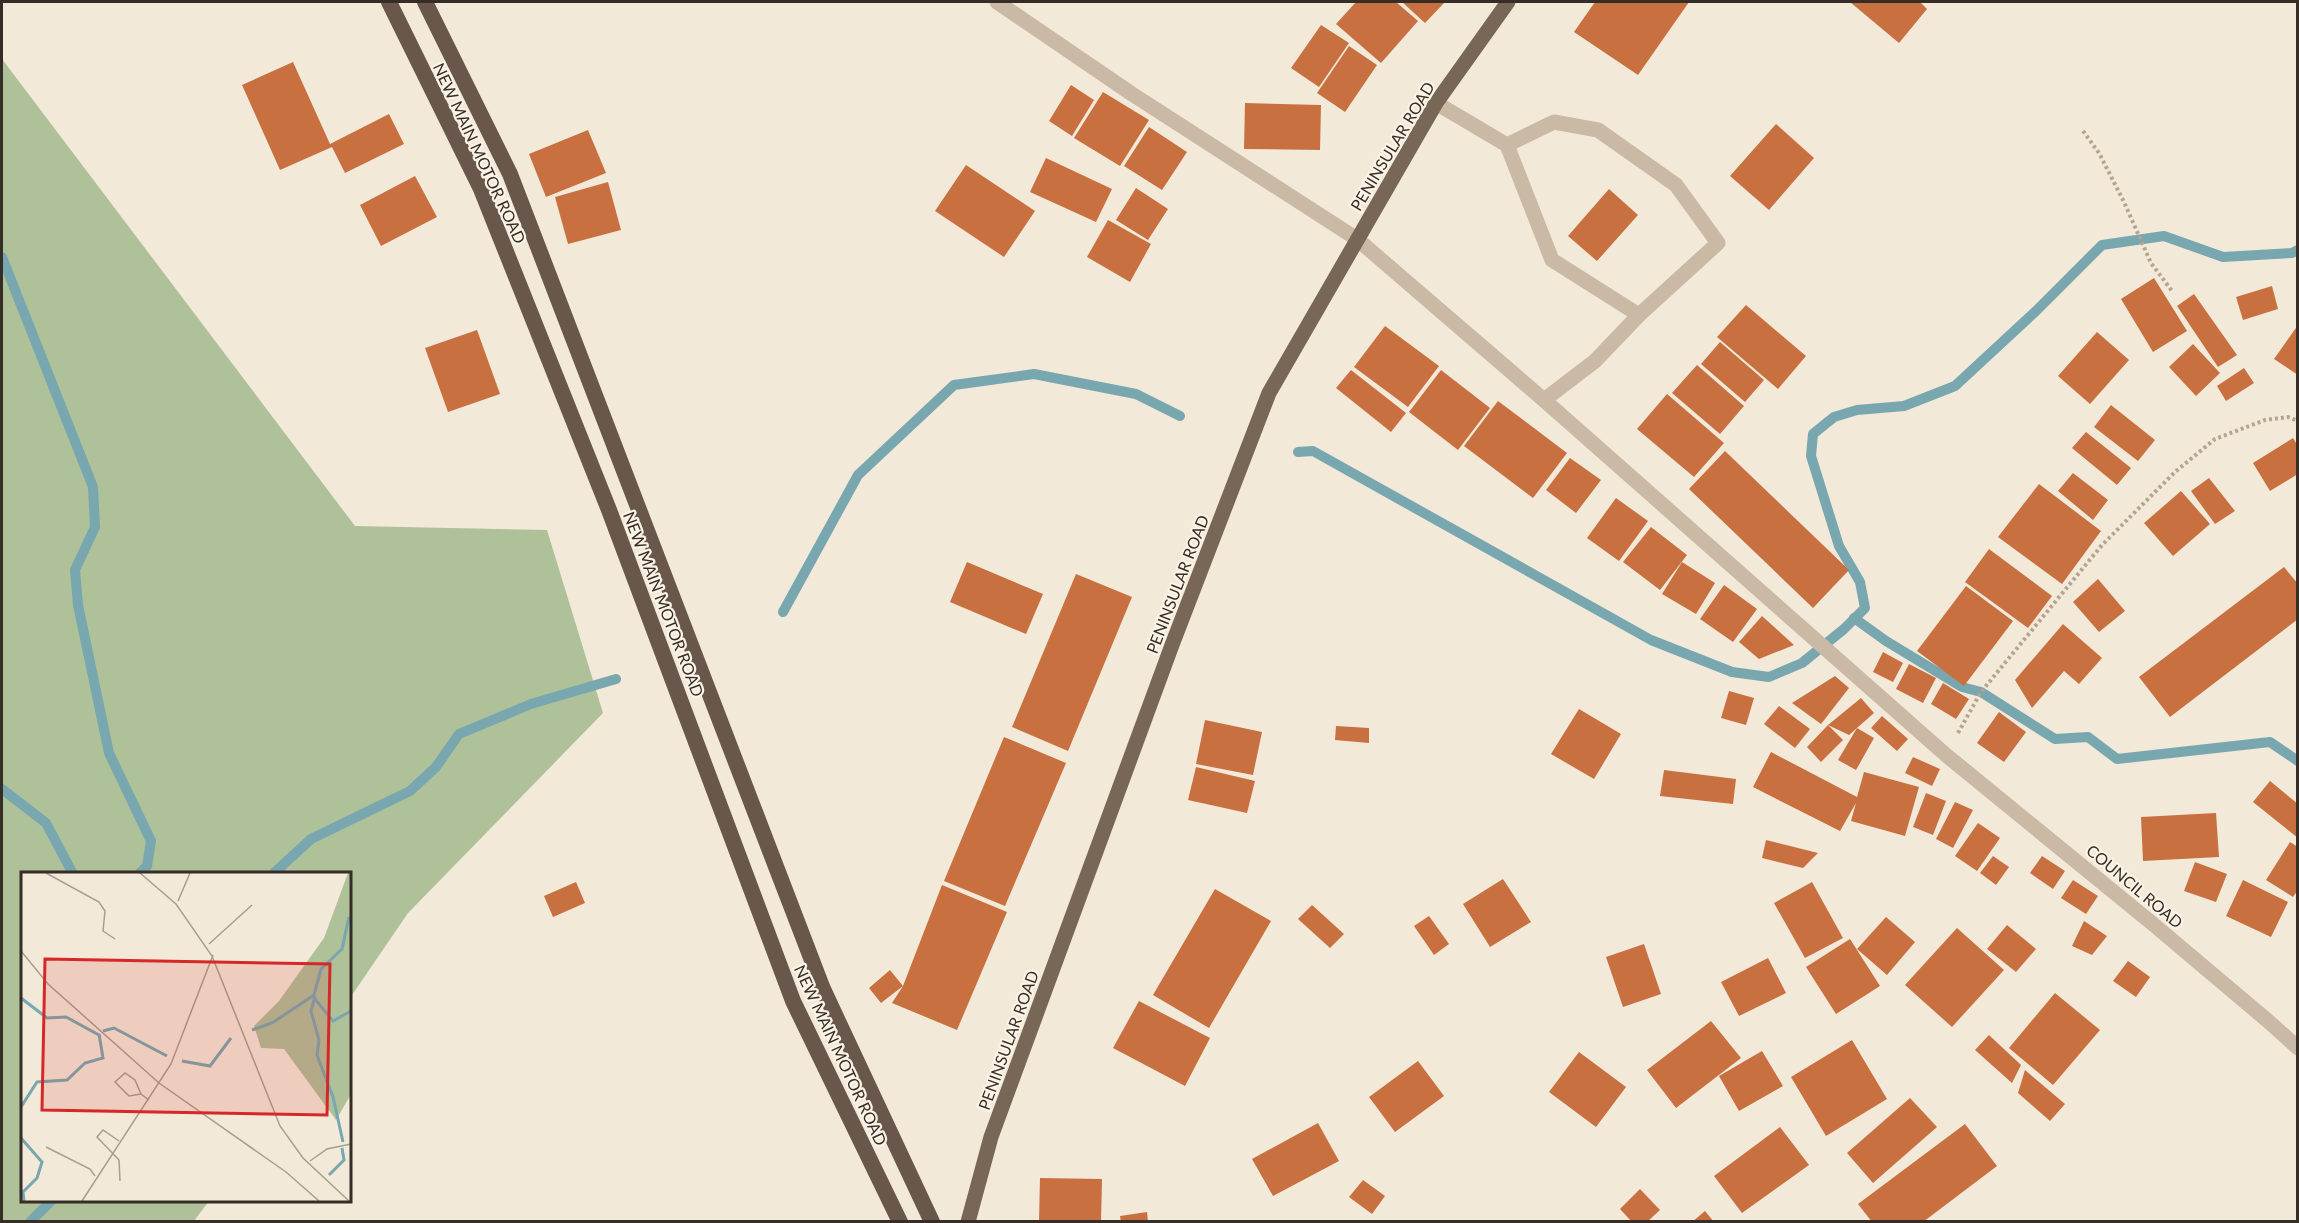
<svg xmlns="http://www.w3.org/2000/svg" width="2299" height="1223" font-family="Lato,sans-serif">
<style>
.green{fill:#afc199}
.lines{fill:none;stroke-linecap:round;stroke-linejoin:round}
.stream{stroke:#78a7b0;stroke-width:10}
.building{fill:#c97040}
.path{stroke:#b6a48f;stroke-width:4;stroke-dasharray:3 3;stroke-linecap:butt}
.service{stroke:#cabaa5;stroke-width:15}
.minor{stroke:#cabaa5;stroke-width:15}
.tertiary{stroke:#cabaa5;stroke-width:15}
.primary{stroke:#786657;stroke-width:15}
.trunk{stroke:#68574a;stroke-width:16}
.labels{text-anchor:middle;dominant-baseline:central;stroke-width:4.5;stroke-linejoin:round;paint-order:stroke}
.street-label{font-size:16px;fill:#362d27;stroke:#faf3e6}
.inset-river{fill:none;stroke:#78a7b0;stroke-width:3}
.inset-road{fill:none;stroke:#a79e92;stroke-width:1.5}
.view{fill:#d62828;fill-opacity:0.15;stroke:#d62828;stroke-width:3}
.inset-edge{fill:none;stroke:#362d27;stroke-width:3}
</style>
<rect width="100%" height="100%" fill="#f2e9d9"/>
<path class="green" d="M2,59L355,526L547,530L603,713L408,913L350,998V874H22V1200L209,1201L194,1221H2Z"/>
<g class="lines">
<g class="stream">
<path d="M2,257L93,487L95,527L75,570L78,605L109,753L151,841L147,866L139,874"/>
<path d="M1298,452L1313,451L1651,640L1732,672L1769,677L1802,663L1844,629L1865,608L1860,582L1839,546L1811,456L1813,434L1834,417L1857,410L1904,406L1955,386L2036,311L2102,245L2164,236L2223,257L2292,253L2298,250"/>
<path d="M783,612L858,475L954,385L1034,374L1136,394L1180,416"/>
<path d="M1854,618L1886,641L1962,687L1981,692L2055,739L2088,737L2117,759L2270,742L2298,761"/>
<path d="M2,789L46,823L73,874"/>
<path d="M273,874L311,839L410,791L436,767L459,734L531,704L616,679"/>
<path d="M30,1222L52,1200"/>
</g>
</g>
<g class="building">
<path d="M1356,2H1396L1418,21L1381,63L1336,24Z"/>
<path d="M1402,2H1445L1425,23Z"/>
<path d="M1595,2H1689L1638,75L1574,32Z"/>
<path d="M1850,2H1920L1927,9L1899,43Z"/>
<path d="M1321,25L1349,43L1319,87L1291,68Z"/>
<path d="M1349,46L1377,65L1345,112L1317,93Z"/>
<path d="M293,62L330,144L389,114L404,144L345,173L332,147L280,170L242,85Z"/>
<path d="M1071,85L1094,100L1072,136L1049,121Z"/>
<path d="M1103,92L1149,120L1120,166L1074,138Z"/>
<path d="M1245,103L1321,105L1320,150L1244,149Z"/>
<path d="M1776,124L1814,158L1769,210L1730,176Z"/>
<path d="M1149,127L1187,152L1162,190L1124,166Z"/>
<path d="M588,130L606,173L546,197L529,154Z"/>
<path d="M1046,158L1112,189L1096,222L1030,192Z"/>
<path d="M966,165L1035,211L1004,257L935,211Z"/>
<path d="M415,176L437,217L381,246L360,205Z"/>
<path d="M608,182L621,230L568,244L555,197Z"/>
<path d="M1136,188L1168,209L1148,240L1116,220Z"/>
<path d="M1609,189L1638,215L1597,261L1568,236Z"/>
<path d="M1108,220L1151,244L1130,282L1087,257Z"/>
<path d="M2154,278L2187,331L2153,352L2121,299Z"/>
<path d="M2272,286L2278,309L2243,320L2236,297Z"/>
<path d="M2194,294L2237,355L2218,367L2177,306Z"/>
<path d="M1746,305L1806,356L1778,389L1717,337Z"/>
<path d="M2298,325V375L2274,359Z"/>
<path d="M1385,326L1439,366L1408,407L1354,367Z"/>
<path d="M477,330L500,394L448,412L425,348Z"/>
<path d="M2097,332L2129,360L2090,404L2058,376Z"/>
<path d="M1720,342L1764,380L1745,402L1701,364Z"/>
<path d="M2193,344L2220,373L2196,396L2169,367Z"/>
<path d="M1697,365L1744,406L1720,434L1672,393Z"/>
<path d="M2244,368L2254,383L2226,401L2217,386Z"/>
<path d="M1351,370L1406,413L1391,432L1336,388Z"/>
<path d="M1441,370L1490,408L1458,450L1409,412Z"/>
<path d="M1667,394L1724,443L1694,477L1637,429Z"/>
<path d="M1498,401L1567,453L1533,498L1464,446Z"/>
<path d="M2111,405L2155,440L2138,461L2094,427Z"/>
<path d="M2086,432L2131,468L2117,485L2072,448Z"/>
<path d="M2293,438L2298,446V474L2270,491L2253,463Z"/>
<path d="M1725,451L1849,570L1813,608L1689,489Z"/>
<path d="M1570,458L1601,480L1576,513L1546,490Z"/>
<path d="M2073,473L2108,500L2093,520L2058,491Z"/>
<path d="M2209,478L2235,511L2215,524L2191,491Z"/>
<path d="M2039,484L2101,531L2062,584L1998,537Z"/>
<path d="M2181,491L2210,524L2173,556L2144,523Z"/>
<path d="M1616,498L1648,521L1619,561L1587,538Z"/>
<path d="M1651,527L1687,555L1660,590L1623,562Z"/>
<path d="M1989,549L2052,596L2028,628L1965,582Z"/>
<path d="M967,562L1043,594L1026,634L950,602Z"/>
<path d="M1682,562L1715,583L1696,614L1662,594Z"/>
<path d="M2284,567L2298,584V619L2170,717L2139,677Z"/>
<path d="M1076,574L1132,597L1068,751L1012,727Z"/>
<path d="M2098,579L2125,611L2099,632L2073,602Z"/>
<path d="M1724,585L1757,609L1733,642L1700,619Z"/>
<path d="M1966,586L2013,621L1964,686L1917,651Z"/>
<path d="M1762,616L1794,645L1759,659L1739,642Z"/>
<path d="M2063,624L2102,658L2079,684L2064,671L2032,708L2015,680Z"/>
<path d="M1883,652L1903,663L1893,682L1873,672Z"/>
<path d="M1909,664L1936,678L1923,703L1896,689Z"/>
<path d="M1835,676L1849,688L1821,724L1792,703Z"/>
<path d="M1943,683L1969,699L1956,719L1931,704Z"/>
<path d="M1729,691L1754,698L1746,725L1721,718Z"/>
<path d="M1861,698L1874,713L1849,735L1828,725Z"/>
<path d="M1779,706L1810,729L1795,748L1764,724Z"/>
<path d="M1579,709L1621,734L1594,779L1551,754Z"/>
<path d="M1999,712L2026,732L2004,762L1977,743Z"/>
<path d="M1882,716L1908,739L1897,751L1871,728Z"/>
<path d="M1205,720L1262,732L1253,775L1196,764Z"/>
<path d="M1828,725L1843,740L1821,762L1807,747Z"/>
<path d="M1336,726L1369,728V743L1335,740Z"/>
<path d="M1857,728L1874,738L1856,770L1838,760Z"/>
<path d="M1004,737L1066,763L1005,906L944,881Z"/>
<path d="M1771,752L1857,797L1864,772L1919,787L1905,836L1851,821L1856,803L1840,831L1753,787Z"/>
<path d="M1913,757L1940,769L1932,786L1905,773Z"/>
<path d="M1196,767L1255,781L1247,813L1188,800Z"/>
<path d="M1664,770L1736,779L1733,804L1660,796Z"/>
<path d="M2270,781L2298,804V838L2253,802Z"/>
<path d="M1926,793L1946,801L1933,835L1913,827Z"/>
<path d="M1955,802L1973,810L1953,848L1936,839Z"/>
<path d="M2216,813L2219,857L2143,861L2141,817Z"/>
<path d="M1978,823L2000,838L1977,871L1955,856Z"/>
<path d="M1766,840L1818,853L1803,868L1762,858Z"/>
<path d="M2290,842L2298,847V890L2293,897L2266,880Z"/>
<path d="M1993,856L2009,867L1996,885L1980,873Z"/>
<path d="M2042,856L2065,871L2053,889L2030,873Z"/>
<path d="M2195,862L2227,874L2216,902L2184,891Z"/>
<path d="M1503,879L1531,922L1490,947L1463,904Z"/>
<path d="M2073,880L2098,896L2086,914L2061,898Z"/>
<path d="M2243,880L2288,902L2271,937L2226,916Z"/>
<path d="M576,882L585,903L553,917L544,896Z"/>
<path d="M1812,882L1843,938L1805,958L1774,903Z"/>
<path d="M942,885L1007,912L957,1030L892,1003L903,986L881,1003L869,988L890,970L903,986Z"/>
<path d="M1215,889L1271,921L1209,1028L1153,995Z"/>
<path d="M1312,905L1344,934L1330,948L1298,919Z"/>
<path d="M1429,916L1449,944L1434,955L1414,926Z"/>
<path d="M1886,917L1915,942L1887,975L1857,949Z"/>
<path d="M2084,921L2107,936L2092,955L2072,946Z"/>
<path d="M2007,925L2036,949L2016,972L1987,949Z"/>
<path d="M1957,928L2004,970L1952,1027L1905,985Z"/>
<path d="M1850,939L1880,986L1836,1014L1806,967Z"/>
<path d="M1644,944L1661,994L1623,1007L1606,957Z"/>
<path d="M1768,958L1786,993L1739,1016L1721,982Z"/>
<path d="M2128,961L2150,977L2136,997L2113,981Z"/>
<path d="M2055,993L2100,1030L2053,1085L2009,1048Z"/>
<path d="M1139,1001L1210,1038L1185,1086L1113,1048Z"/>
<path d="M1711,1021L1741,1058L1676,1108L1647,1070Z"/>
<path d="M1989,1035L2021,1065L2012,1083L1975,1050Z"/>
<path d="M1852,1040L1887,1099L1826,1136L1791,1077Z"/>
<path d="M1762,1051L1783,1086L1739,1111L1719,1076Z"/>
<path d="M1579,1052L1626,1087L1596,1127L1549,1092Z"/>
<path d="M1418,1061L1444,1096L1395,1132L1369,1097Z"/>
<path d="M2025,1070L2065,1104L2050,1121L2018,1093Z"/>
<path d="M1910,1098L1937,1127L1873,1183L1847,1153Z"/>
<path d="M1318,1123L1339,1161L1273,1196L1252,1159Z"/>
<path d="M1965,1124L1997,1166L1923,1222H1872L1858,1204Z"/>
<path d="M1780,1127L1809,1165L1742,1213L1714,1176Z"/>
<path d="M1040,1178L1102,1179L1101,1222H1039Z"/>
<path d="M1363,1180L1385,1196L1372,1214L1349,1197Z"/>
<path d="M1640,1189L1660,1210L1647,1222H1632L1620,1209Z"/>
<path d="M1705,1211L1714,1222H1692Z"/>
<path d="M1147,1212L1148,1222H1121L1120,1216Z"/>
</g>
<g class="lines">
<g class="path">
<path d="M2083,131L2099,153L2124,202L2151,263L2172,291"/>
<path d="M1958,733L1981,692L2102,545L2175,472L2215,439L2265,420L2288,417L2298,421"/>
</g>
<g class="service">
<path d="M1436,103L1507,145L1552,260L1639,315L1718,243L1676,185L1598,130L1554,122L1507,145"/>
<path d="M1544,400L1595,361L1639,315"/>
</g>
<path class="minor" d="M1357,239L1544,400L1946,755L2153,924L2268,1021L2298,1048"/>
<path class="tertiary" d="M997,2L1132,94L1357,239"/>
<path class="primary" d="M968,1222L991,1137L1172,645L1269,393L1436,103L1508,2"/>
<g class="trunk">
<path d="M389,2L481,189L609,510L793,1001L900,1222"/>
<path d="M425,2L510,174L823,989L932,1222"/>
</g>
</g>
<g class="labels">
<g class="street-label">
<text transform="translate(1392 146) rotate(-59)">PENINSULAR ROAD</text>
<text transform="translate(480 153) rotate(65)">NEW MAIN MOTOR ROAD</text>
<text transform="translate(1177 584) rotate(-69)">PENINSULAR ROAD</text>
<text transform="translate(664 604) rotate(69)">NEW MAIN MOTOR ROAD</text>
<text transform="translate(2135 886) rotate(40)">COUNCIL ROAD</text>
<text transform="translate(1008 1040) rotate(-70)">PENINSULAR ROAD</text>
<text transform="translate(841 1055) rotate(65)">NEW MAIN MOTOR ROAD</text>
</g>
</g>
<g transform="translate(21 872)">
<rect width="330" height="330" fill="#f2e9d9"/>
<path d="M327,1H330V222L315,248L263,177L240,176L233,154L258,129L303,66Z" fill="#afc199"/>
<path class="inset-river" d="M294,124L290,139L298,168L296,183L312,225L322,270M0,126L26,146L45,145L78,163M294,127L312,149L330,139M231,158L251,151L293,123L300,97L321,77L328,45M82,159L93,156L146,184M161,189L189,194L210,166M0,235L16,210L46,208L64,191L82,186L78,162M0,266L21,290L16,306L2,320L3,329M308,303L323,288L321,276"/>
<path class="inset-road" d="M25,1L78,30L84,39L82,59L94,67M119,1L155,32L191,84L259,254L282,286L328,329M157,29L169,1M188,72L231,33M0,79L27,112L138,211L265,300L298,329M120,222L108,224L94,210L104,201L114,208L120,222L128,228M98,269L82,258L76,265L98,288L99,309M25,275L69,297L74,304M289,289L306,277L330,272M61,329L150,192L192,83"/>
<path class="view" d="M24,87L309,92L306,243L21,238Z"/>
<rect width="330" height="330" class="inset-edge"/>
</g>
<rect width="2299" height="1223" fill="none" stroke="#362d27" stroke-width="6"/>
</svg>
